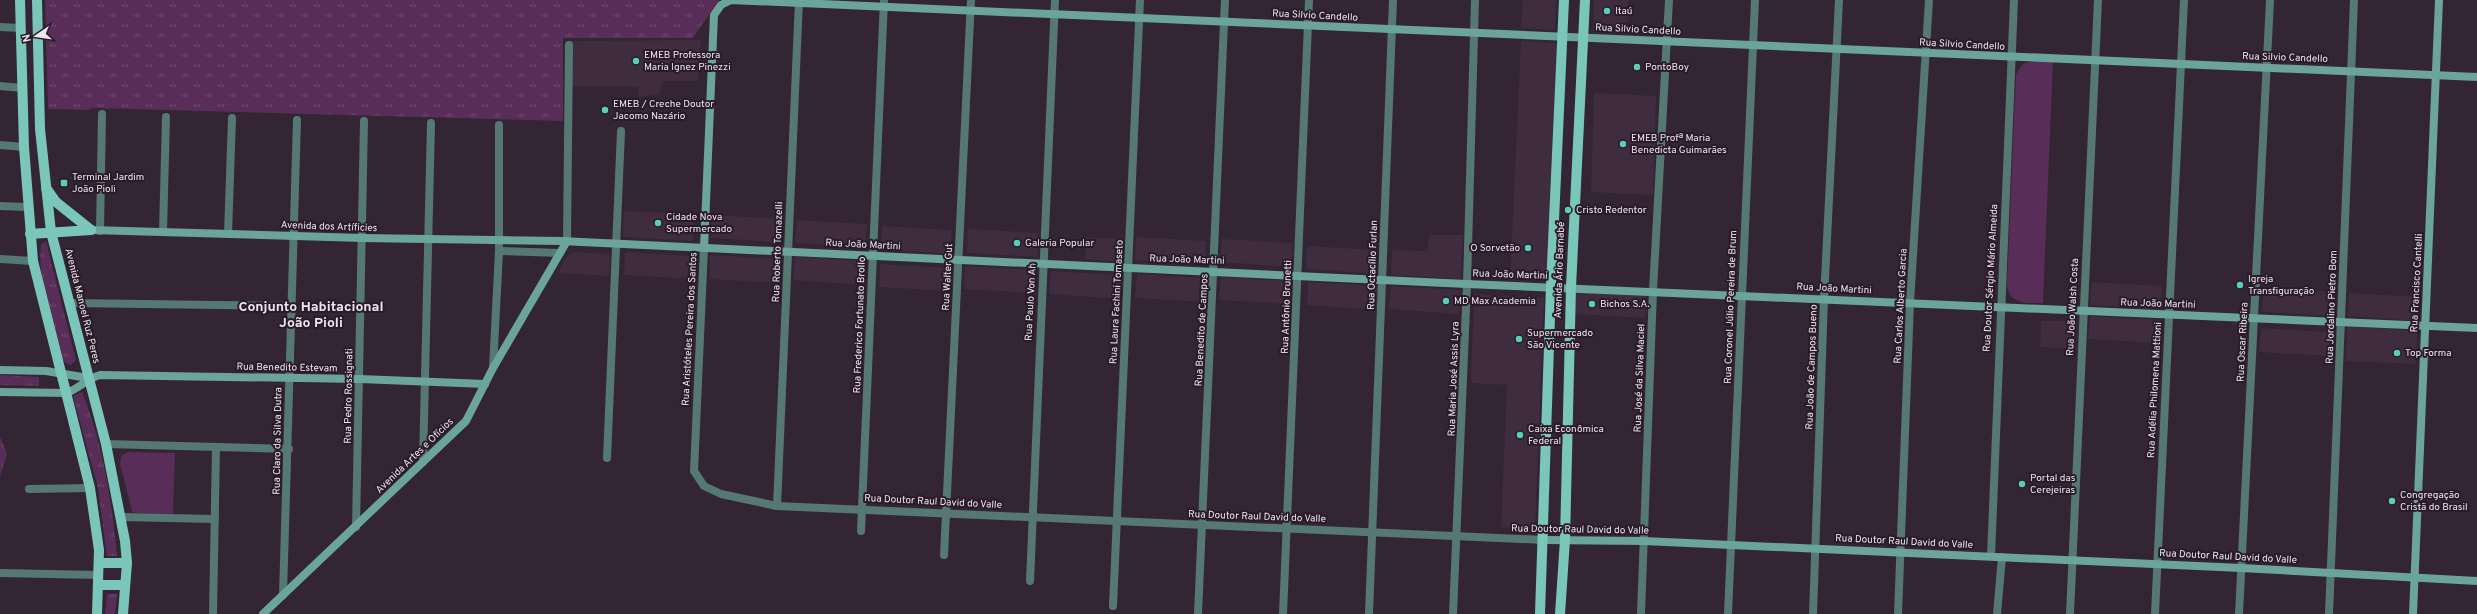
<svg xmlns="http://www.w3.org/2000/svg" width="2477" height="614" font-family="Overpass,sans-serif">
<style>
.built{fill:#3f2c3e}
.grass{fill:url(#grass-tufts)}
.park{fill:#582d58}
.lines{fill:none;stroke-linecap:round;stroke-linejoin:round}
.street{stroke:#557872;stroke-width:8}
.secondary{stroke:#6ba49b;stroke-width:8}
.primary{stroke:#7bc6ba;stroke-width:10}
.poi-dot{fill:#5acebd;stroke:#291b29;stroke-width:1.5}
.labels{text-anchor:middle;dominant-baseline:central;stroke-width:4;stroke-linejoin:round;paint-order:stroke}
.poi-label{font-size:10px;fill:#efe5ee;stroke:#291b29;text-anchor:start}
.street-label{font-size:10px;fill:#efe5ee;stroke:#291b29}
.district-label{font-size:14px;font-weight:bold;fill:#efe5ee;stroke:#291b29}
</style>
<defs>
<pattern id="grass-tufts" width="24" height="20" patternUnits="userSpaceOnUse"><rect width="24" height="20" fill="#582d58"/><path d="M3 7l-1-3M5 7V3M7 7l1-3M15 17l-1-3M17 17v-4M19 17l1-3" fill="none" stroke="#704b70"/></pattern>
</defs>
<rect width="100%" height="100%" fill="#332533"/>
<g class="built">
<path d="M1523,0H1556L1555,30L1521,28Z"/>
<path d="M1594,0H1628L1627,34L1593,33Z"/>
<path d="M701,40L698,81H664L659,94L639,97L638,87L572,86V41Z"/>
<path d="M1521,41L1557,43L1546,281L1510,279Z"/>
<path d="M1594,93L1656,96L1653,195L1591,192Z"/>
<path d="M624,211L694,214L693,241L623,237Z"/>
<path d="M712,215L782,219L781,242L711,238Z"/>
<path d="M797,220L867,224L865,247L795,243Z"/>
<path d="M882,226L952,230L950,254L880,249Z"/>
<path d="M968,229L1038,233L1037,257L967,253Z"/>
<path d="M1429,235H1463L1461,279L1391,275L1392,250L1427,251Z"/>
<path d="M1086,237L1122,239L1121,262L1085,259Z"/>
<path d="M1136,237L1206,241L1205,265L1135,260Z"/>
<path d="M1222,239L1292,243L1291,267L1220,262Z"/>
<path d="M1307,246L1377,250L1376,274L1306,269Z"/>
<path d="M573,252L610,254L609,276L559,273L564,259Z"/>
<path d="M625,252L696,256L694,279L624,275Z"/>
<path d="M710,255L780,259L779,283L709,279Z"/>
<path d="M795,257L865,261L864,285L793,280Z"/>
<path d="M880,264L950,268L949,291L879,287Z"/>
<path d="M965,266L1036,270L1034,293L964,289Z"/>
<path d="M1051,271L1121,275L1120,299L1049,294Z"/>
<path d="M1137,274L1207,278L1205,302L1135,298Z"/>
<path d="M1221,277L1291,281L1289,304L1219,300Z"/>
<path d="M1308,282L1378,286L1377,310L1307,305Z"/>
<path d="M2091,282L2162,286L2160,309L2090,305Z"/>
<path d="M1391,286L1461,290L1459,314L1389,309Z"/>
<path d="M2264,288L2334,292L2333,316L2262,312Z"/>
<path d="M1576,291L1646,295L1645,318L1574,314Z"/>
<path d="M2349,293L2419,297L2418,321L2348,316Z"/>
<path d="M1474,294L1544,298L1535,530L1501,527L1507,385L1471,383Z"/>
<path d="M2090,316L2160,320L2158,343L2088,339Z"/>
<path d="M2041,321H2077L2076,349L2040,347Z"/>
<path d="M2347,326L2417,331L2416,364L2346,361Z"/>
<path d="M2261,328L2331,332L2330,356L2259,352Z"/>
</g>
<g class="grass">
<path d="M45,0H719L693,38H563V121L92,108L88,110L48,109Z"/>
<path d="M46,241L76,360L71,365L64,362C54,325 37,283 41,244Z"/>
<path d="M0,375L39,377V386L0,385Z"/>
<path d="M82,392C103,444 112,501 117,556H107L98,488L73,396Z"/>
<path d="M0,437L7,454L0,476Z"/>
<path d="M107,594H117L115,614H105Z"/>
</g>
<g class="park">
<path d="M2032,61L2053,62L2043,303C2028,303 2008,305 2007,284L2016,74L2023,64Z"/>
<path d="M128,452L175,453L173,514L135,513L132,511L120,464L121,456Z"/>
</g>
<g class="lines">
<g class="street">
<path d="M0,27L20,28"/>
<path d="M0,86L22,88"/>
<path d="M0,145L24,147"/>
<path d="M0,206L27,207"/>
<path d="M100,231L102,114"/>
<path d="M163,232L166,117"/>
<path d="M228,234L232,118"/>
<path d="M567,241L569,45"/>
<path d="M704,248L694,471L704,486L721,494L777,506L1544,540"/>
<path d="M499,251L560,253"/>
<path d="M0,259L33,261"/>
<path d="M69,303L292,306"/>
<path d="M493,368L499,251V125"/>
<path d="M106,444L289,449"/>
<path d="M607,458L621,131"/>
<path d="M423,462L431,123"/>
<path d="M29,489L90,488"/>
<path d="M777,506L799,0"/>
<path d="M121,517L215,519"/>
<path d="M356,527L364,121"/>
<path d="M861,531L884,0"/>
<path d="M944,555L971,0"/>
<path d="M1991,556L2014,0"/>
<path d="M0,573L99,575"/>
<path d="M1030,581L1055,0"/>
<path d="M283,595L297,120"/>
<path d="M1113,606L1140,0"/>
<path d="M213,614L216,447"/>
<path d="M1198,614L1225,0"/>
<path d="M1283,614L1309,0"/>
<path d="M1369,614L1393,0"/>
<path d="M1453,614L1467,284L1475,0"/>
<path d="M1641,614L1653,291L1669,0"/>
<path d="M1728,614L1755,0"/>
<path d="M1813,614L1824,299L1839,0"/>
<path d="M1898,614L1910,303L1929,0"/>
<path d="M1997,614L2002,557"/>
<path d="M2070,614L2098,0"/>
<path d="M2155,614L2184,0"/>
<path d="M2239,614L2270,0"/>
<path d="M2329,614L2354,0"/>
</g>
<g class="secondary">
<path d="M91,230L362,238L561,241L1467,284L2477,328"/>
<path d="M704,248L714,15L721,5L731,0L2477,77"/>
<path d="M0,370L46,371L88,378"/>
<path d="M0,392L67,393C79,388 87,379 100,375L360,379L485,384"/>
<path d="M1544,540L1644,541L2241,568L2477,581"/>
<path d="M263,614L466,421L493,368L567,241"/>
<path d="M2413,614L2439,0"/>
</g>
<g class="primary">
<path d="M20,0L24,147L33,261L90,488L99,550L97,614"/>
<path d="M37,0L40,129L51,232L106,444L125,541L127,563L123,614"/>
<path d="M46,188L56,202L91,230"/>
<path d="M30,234L91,230"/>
<path d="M99,563H127"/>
<path d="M99,585H125"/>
<path d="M1540,614L1551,286L1564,0"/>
<path d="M1560,614L1565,540L1571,287L1585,0"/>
</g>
</g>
<g class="poi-dot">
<circle cx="1607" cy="11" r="4"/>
<circle cx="636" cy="61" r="4"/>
<circle cx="1637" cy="67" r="4"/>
<circle cx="605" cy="110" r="4"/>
<circle cx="1623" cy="144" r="4"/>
<rect x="60" y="179" width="8" height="8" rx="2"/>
<circle cx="1568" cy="210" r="4"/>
<circle cx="658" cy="223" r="4"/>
<circle cx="1017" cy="243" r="4"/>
<circle cx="1528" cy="248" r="4"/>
<circle cx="2240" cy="285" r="4"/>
<circle cx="1446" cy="301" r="4"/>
<circle cx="1592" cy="304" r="4"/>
<circle cx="1519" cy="339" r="4"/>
<circle cx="2397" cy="353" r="4"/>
<circle cx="1520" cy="435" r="4"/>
<circle cx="2022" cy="484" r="4"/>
<circle cx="2392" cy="501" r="4"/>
</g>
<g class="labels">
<g class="poi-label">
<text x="1615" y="11">Itaú</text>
<text x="644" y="55">EMEB Professora<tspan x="644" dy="12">Maria Ignez Pinezzi</tspan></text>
<text x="1645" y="67">PontoBoy</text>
<text x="613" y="104">EMEB / Creche Doutor<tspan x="613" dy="12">Jacomo Nazário</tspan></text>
<text x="1631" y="138">EMEB Profª Maria<tspan x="1631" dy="12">Benedicta Guimarães</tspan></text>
<text x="72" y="177">Terminal Jardim<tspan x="72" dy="12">João Pioli</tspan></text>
<text x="1576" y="210">Cristo Redentor</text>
<text x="666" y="217">Cidade Nova<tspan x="666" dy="12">Supermercado</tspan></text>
<text x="1025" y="243">Galeria Popular</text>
<text x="1520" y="248" text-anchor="end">O Sorvetão</text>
<text x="2248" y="279">Igreja<tspan x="2248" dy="12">Transfiguração</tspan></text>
<text x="1454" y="301">MD Max Academia</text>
<text x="1600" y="304">Bichos S.A.</text>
<text x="1527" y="333">Supermercado<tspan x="1527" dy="12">São Vicente</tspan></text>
<text x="2405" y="353">Top Forma</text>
<text x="1528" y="429">Caixa Econômica<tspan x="1528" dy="12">Federal</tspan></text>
<text x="2030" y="478">Portal das<tspan x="2030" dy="12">Cerejeiras</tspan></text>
<text x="2400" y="495">Congregação<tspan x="2400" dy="12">Cristã do Brasil</tspan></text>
</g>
<g class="street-label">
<text transform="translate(1315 16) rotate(3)">Rua Silvio Candello</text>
<text transform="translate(1638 30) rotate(3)">Rua Silvio Candello</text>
<text transform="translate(1962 45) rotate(3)">Rua Silvio Candello</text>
<text transform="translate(2285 58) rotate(2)">Rua Silvio Candello</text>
<text transform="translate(329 227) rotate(2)">Avenida dos Artíficies</text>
<text transform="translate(863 245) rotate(3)">Rua João Martini</text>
<text transform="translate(778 252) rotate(-88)">Rua Roberto Tomazelli</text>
<text transform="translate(1187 260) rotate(2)">Rua João Martini</text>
<text transform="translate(1373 265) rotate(-88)">Rua Octacílio Furlan</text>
<text transform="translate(1560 270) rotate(-88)">Avenida Ário Barnabé</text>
<text transform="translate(1510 275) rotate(2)">Rua João Martini</text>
<text transform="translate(948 277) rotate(-87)">Rua Walter Gut</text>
<text transform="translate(1991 278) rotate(-87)">Rua Doutor Sérgio Mário Almeida</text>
<text transform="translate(2417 283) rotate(-87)">Rua Francisco Cantelli</text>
<text transform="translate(1834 289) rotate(3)">Rua João Martini</text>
<text transform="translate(1031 302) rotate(-87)">Rua Paulo Von Ah</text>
<text transform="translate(1117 302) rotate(-87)">Rua Laura Fachini Tomaseto</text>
<text transform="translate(2158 304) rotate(2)">Rua João Martini</text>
<text transform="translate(82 306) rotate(76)">Avenida Manoel Ruz Peres</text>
<text transform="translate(1901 306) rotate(-87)">Rua Carlos Alberto Garcia</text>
<text transform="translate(1287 307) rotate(-88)">Rua Antônio Brunetti</text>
<text transform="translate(1731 307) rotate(-88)">Rua Coronel Júlio Pereira de Brum</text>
<text transform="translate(2073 307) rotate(-87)">Rua João Walsh Costa</text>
<text transform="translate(2332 307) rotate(-88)">Rua Jordalino Pietro Bom</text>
<text transform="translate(860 325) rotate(-88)">Rua Frederico Fortunato Brollo</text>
<text transform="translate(690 329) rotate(-87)">Rua Aristóteles Pereira dos Santos</text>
<text transform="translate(1202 330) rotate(-87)">Rua Benedito de Campos</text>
<text transform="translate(2243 342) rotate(-87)">Rua Oscar Ribeira</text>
<text transform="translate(1812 367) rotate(-88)">Rua João de Campos Bueno</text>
<text transform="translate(287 368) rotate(1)">Rua Benedito Estevam</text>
<text transform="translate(1640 378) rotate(-88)">Rua José da Silva Maciel</text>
<text transform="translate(1454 379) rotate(-88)">Rua Maria José Assis Lyra</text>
<text transform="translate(2155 390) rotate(-87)">Rua Adélia Philomena Mattioni</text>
<text transform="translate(349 396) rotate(-89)">Rua Pedro Rossignati</text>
<text transform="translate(278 441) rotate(-89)">Rua Claro da Silva Dutra</text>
<text transform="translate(415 456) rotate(-44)">Avenida Artes e Ofícios</text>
<text transform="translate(933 502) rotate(3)">Rua Doutor Raul David do Valle</text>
<text transform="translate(1257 517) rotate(2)">Rua Doutor Raul David do Valle</text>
<text transform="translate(1580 530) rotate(1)">Rua Doutor Raul David do Valle</text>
<text transform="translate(1904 542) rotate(3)">Rua Doutor Raul David do Valle</text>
<text transform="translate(2228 557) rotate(3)">Rua Doutor Raul David do Valle</text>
</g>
<g class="district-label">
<text x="311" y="307">Conjunto Habitacional<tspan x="311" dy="16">João Pioli</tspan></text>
</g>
</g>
<g transform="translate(36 36) rotate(257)" stroke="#291b29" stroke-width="3" paint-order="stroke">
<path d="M0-3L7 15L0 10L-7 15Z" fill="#efe5ee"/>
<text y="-6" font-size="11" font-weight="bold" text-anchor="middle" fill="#efe5ee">N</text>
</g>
</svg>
